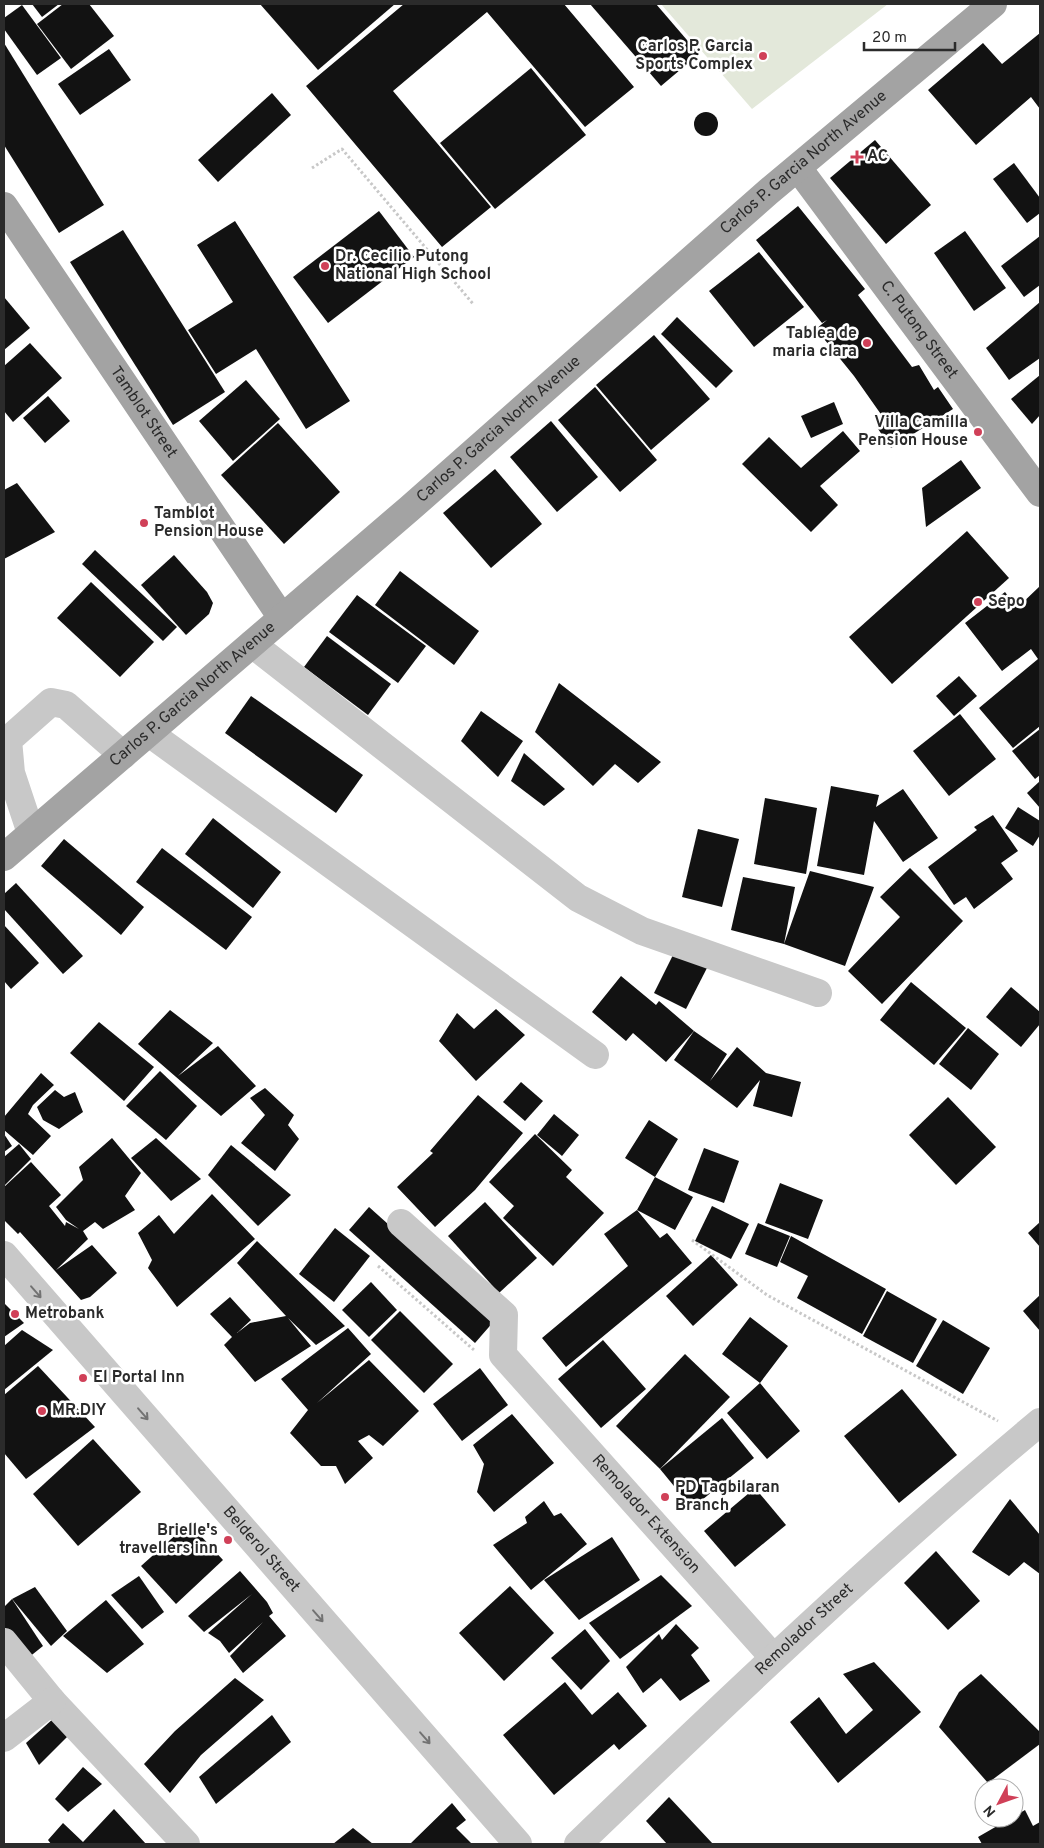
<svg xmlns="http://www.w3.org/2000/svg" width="1044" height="1848" font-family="Overpass,sans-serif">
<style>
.green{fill:#e3e8da}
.building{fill:#121212}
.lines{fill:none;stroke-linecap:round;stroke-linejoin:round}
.path{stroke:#c8c8c8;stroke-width:3;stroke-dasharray:2.5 2.5;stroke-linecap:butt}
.minor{stroke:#c8c8c8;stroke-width:28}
.major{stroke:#a3a3a3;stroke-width:28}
.oneway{stroke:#727272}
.poi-dot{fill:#d04058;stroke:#fff;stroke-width:2}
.labels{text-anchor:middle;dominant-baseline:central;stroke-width:5;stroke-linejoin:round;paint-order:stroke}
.poi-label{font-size:16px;font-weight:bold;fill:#2b2b2b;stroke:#fff;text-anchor:start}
.street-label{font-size:16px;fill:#2b2b2b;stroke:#fff}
</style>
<rect width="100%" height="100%" fill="#fff"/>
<path class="green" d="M661,4H888L752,109Z"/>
<g class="building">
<path d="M32,4H59L42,17Z"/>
<path d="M63,4H89L114,36L71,69L37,24Z"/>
<path d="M260,4H395L318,70Z"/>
<path d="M404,4H564L634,87L585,127L487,12L393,91L491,207L442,247L306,86Z"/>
<path d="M590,4H656L699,54L661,86Z"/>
<path d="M22,5L61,58L37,75L4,29V18Z"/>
<path d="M1040,33V109L1031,97L976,145L928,90L983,43L1002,64Z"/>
<path d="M4,43L104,205L59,233L4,145Z"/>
<path d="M109,49L131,80L80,115L58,84Z"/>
<path d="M531,68L586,135L495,209L440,143Z"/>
<path d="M272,93L291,115L218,182L198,160Z"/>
<circle cx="706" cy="124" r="12"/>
<path d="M875,140L931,205L886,244L830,178Z"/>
<path d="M1014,163L1040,198V213L1027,223L993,179Z"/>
<path d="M798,206L865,289L858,295L912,367L919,365L934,390L938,387L953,409L891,448L876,426L885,420L854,376L816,329L827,320L822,323L756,240Z"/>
<path d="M379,211L414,257L328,323L293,277Z"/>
<path d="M235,221L350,401L306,429L256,349L216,374L188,330L233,302L197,245Z"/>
<path d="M123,230L225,392L173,425L70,262Z"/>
<path d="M965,231L1006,288L974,311L934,253Z"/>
<path d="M1040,236V285L1024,297L1001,266Z"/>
<path d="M759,252L804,307L754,347L709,291Z"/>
<path d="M4,297L30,328L4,350Z"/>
<path d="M1040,302V358L1009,380L986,348Z"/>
<path d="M677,317L733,371L716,388L661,334Z"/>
<path d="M654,335L710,399L651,450L596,385Z"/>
<path d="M30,343L62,378L13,422L4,411V366Z"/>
<path d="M1040,375V415L1032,424L1011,399Z"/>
<path d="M246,380L280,419L233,461L199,421Z"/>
<path d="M595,387L657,460L620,492L558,420Z"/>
<path d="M48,396L70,421L45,443L23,418Z"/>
<path d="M834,402L843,424L811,438L801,416Z"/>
<path d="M551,421L598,477L557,512L510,457Z"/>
<path d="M278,423L340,492L284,544L221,475Z"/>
<path d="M843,431L860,451L820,486L838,505L811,532L742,464L769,437L801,468Z"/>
<path d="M961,460L981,488L926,527L922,488Z"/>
<path d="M495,469L542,524L491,568L443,513Z"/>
<path d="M17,483L55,532L4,559V490Z"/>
<path d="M967,531L1009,578L892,684L849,637Z"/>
<path d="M95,550L177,627L163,641L82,564Z"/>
<path d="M174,555L207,592L213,603L209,614L186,635L141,585Z"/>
<path d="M400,571L479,631L454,665L375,605Z"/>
<path d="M91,582L154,642L120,677L57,618Z"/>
<path d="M1040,586V726L1013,748L979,708L1038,659L1031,649L1002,671L965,623L1005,592L1017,608Z"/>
<path d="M357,595L426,646L398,683L329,632Z"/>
<path d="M327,636L391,684L368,715L304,667Z"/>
<path d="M959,676L977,696L954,716L936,696Z"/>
<path d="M559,683L661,762L638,783L615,764L593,786L535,732Z"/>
<path d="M251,696L363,775L336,813L225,733Z"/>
<path d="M481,711L523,741L498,777L461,741Z"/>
<path d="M960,714L996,759L949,796L913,751Z"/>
<path d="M1040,729V775L1035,779L1012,751Z"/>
<path d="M524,753L565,789L544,806L511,781Z"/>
<path d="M1040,781V808L1027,793Z"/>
<path d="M831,786L879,795L876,807L903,789L938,838L903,862L874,821L864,875L817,866Z"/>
<path d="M765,798L817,808L806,874L754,864Z"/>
<path d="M1018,807L1040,821V835L1033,846L1005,828Z"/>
<path d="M993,815L1018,851L1001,863L1013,879L974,909L966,897L954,905L928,867L977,830L974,827Z"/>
<path d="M213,818L281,872L253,908L185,854Z"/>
<path d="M698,829L739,839L722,907L682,897Z"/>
<path d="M64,839L144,907L121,935L41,866Z"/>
<path d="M162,848L252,917L226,950L136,882Z"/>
<path d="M910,868L963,921L882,1004L848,971L900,917L880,897Z"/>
<path d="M810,871L874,887L845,966L784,944L731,930L743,877L795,887L784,944Z"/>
<path d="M16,883L83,956L63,974L4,909V894Z"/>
<path d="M4,925L39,963L11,989L4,981Z"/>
<path d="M676,949L708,966L686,1009L654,993Z"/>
<path d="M621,976L656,1005L659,1001L694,1031L666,1062L633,1033L626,1041L592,1012Z"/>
<path d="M911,982L966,1028L934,1065L880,1020Z"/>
<path d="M1011,987L1040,1012V1024L1021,1047L986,1017Z"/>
<path d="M496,1009L525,1035L476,1081L439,1041L457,1013L474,1029Z"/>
<path d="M170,1010L213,1043L178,1076L218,1046L256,1086L221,1116L138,1044Z"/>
<path d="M99,1022L154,1067L124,1101L70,1053Z"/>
<path d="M968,1028L999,1054L971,1090L939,1064Z"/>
<path d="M694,1031L727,1054L710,1081L737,1047L766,1073L801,1082L792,1117L753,1106L760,1080L737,1108L674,1060Z"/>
<path d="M160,1071L197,1106L166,1140L126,1106Z"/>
<path d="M41,1073L54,1085L33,1105L28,1114L51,1136L33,1155L4,1130V1117Z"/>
<path d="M521,1082L543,1101L525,1121L503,1102Z"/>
<path d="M265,1088L294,1115L288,1125L299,1139L275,1171L241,1143L265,1115L250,1098Z"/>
<path d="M55,1090L64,1097L75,1092L83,1112L59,1129L43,1120L37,1107Z"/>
<path d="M478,1095L523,1133L475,1190L435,1227L397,1187L433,1153L430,1151Z"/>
<path d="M948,1097L996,1147L956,1185L909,1135Z"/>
<path d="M554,1114L579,1135L562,1156L537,1135Z"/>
<path d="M649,1120L678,1139L655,1177L693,1197L675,1230L637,1210L655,1177L625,1158Z"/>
<path d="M4,1134L12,1146L4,1152Z"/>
<path d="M535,1134L572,1170L566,1177L604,1213L553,1266L503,1218L514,1206L489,1182Z"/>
<path d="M112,1138L141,1173L125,1196L135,1210L103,1229L95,1222L83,1231L88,1239L56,1270L92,1245L117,1273L90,1297L81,1300L20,1232L18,1234L4,1220V1187L31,1162L61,1195L49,1206L65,1226L66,1222L79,1229L66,1220L56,1207L83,1180L79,1167Z"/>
<path d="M156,1138L201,1179L171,1201L131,1158Z"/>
<path d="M19,1144L31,1159L4,1186V1157Z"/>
<path d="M231,1145L291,1195L258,1226L208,1175Z"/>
<path d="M704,1148L739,1161L724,1203L688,1190Z"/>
<path d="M780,1183L823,1200L808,1239L765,1223Z"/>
<path d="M212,1194L255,1239L177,1307L148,1268L152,1260L138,1233L159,1215L174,1234Z"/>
<path d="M485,1202L537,1258L499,1293L448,1236Z"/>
<path d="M712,1206L749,1224L731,1259L695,1241Z"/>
<path d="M369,1207L495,1320L475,1343L349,1230Z"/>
<path d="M637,1210L660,1238L667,1233L692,1263L566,1367L542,1338L628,1266L604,1234Z"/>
<path d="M1040,1222V1247L1028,1233Z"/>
<path d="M758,1223L790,1236L777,1267L745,1254Z"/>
<path d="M335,1228L370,1256L334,1302L299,1274Z"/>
<path d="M791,1236L886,1289L862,1334L797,1298L808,1276L780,1262Z"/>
<path d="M257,1241L345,1326L316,1345L288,1318L311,1346L255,1382L224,1345L232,1337L210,1314L230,1297L251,1320L237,1333L250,1323L286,1316L237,1263Z"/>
<path d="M711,1255L738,1285L693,1326L666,1296Z"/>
<path d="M371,1282L397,1310L369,1337L342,1310Z"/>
<path d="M887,1291L937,1319L913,1363L863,1336Z"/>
<path d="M1040,1295V1331L1023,1311Z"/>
<path d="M4,1303L24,1323L4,1337Z"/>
<path d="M400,1311L453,1364L424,1393L371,1340Z"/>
<path d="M750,1317L788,1346L760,1383L800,1431L767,1459L727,1413L760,1383L722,1354Z"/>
<path d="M943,1320L990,1348L963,1394L916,1366Z"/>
<path d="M348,1328L371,1354L317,1403L369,1360L419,1411L383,1446L369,1435L358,1441L373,1458L345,1484L336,1466H321L290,1433L308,1410L281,1379Z"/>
<path d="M22,1330L53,1350L4,1390V1346Z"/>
<path d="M603,1340L646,1389L601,1428L558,1379Z"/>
<path d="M685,1354L730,1397L660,1469L616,1426Z"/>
<path d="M38,1366L95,1427L26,1479L4,1453V1395Z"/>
<path d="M480,1368L508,1405L462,1441L433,1404Z"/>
<path d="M902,1389L957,1455L899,1503L844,1436Z"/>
<path d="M512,1414L554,1463L494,1512L477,1492L484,1464L473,1445Z"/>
<path d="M722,1418L754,1458L692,1508L660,1469Z"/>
<path d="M93,1439L141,1492L78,1546L33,1494Z"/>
<path d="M755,1488L786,1525L735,1567L704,1531Z"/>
<path d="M1010,1499L1040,1535V1574L1024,1562L1009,1576L972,1552Z"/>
<path d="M544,1501L554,1516L561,1513L587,1544L531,1590L493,1545L527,1523L525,1517Z"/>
<path d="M189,1523L223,1560L176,1604L141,1566Z"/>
<path d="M612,1537L640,1580L579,1620L544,1580Z"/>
<path d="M936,1551L980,1601L948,1630L904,1583Z"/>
<path d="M240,1571L267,1602L273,1613L269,1616L286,1636L243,1673L230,1656L263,1622L229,1653L220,1641L208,1633L252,1594L204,1632L188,1616Z"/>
<path d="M661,1575L692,1606L620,1659L589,1623Z"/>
<path d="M139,1576L164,1612L142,1629L111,1595Z"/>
<path d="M510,1586L554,1633L504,1681L459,1633Z"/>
<path d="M35,1587L67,1631L51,1646L12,1599Z"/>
<path d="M12,1599L43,1646L28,1658L4,1630V1607Z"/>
<path d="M106,1600L144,1644L107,1673L63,1636Z"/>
<path d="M676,1624L699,1648L691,1655L710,1681L680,1701L661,1678L643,1693L626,1667L659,1634L662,1640Z"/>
<path d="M585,1629L610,1661L581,1690L551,1658Z"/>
<path d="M874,1662L921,1712L838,1783L790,1722L819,1697L846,1734L873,1710L843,1674Z"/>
<path d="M981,1674L1040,1732V1744L988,1783L939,1727L959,1692Z"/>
<path d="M235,1678L264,1700L201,1755L170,1793L144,1764L175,1731Z"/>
<path d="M565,1682L592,1715L618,1692L647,1726L619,1750L614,1744L554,1795L503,1735Z"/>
<path d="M272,1715L291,1742L216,1804L199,1777Z"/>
<path d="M54,1718L71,1733L39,1765L26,1743Z"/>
<path d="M83,1767L102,1784L68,1812L55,1799Z"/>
<path d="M669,1797L713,1844H667L646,1821Z"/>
<path d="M452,1803L466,1820L456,1828L472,1844H410Z"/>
<path d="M114,1809L146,1844H51L48,1840L63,1823L83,1842Z"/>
<path d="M1025,1810L1033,1826L1040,1822V1844H982L978,1837Z"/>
<path d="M353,1828L373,1844H333Z"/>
</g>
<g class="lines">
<g class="path">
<path d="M312,168L342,149L474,305"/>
<path d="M692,1240L767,1295L998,1421"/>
<path d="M378,1266L474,1350"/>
</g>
<g class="minor">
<path d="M252,644L578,898L642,931L818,993"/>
<path d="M149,733L595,1055"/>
<path d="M31,833L11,773L8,740L51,702L66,705L123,755"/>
<path id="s1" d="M401,1223L504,1315L503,1355L773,1657"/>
<path id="s2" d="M4,1255L518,1844"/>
<path d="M4,1642L52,1701L186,1844"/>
<path d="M4,1738L52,1701"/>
<path id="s3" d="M578,1844C728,1700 879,1556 1040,1422"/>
</g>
<g class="major">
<path id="s4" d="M798,168L1040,493"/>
<path id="s5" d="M4,206L282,618"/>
<path id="s6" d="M4,857L409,509L768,192L993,4"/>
</g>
</g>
<defs><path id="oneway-shaft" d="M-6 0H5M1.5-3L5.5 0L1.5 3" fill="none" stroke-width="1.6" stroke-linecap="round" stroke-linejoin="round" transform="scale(1.25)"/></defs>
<g class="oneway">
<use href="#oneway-shaft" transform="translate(36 1292) rotate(49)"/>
<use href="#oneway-shaft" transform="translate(143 1414) rotate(49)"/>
<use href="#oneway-shaft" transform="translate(318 1616) rotate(49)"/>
<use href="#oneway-shaft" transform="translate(425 1738) rotate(49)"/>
</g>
<g class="poi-dot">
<circle cx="763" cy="56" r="5"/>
<path d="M854.5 149.5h5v5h5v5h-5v5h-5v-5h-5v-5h5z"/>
<circle cx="325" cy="266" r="5"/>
<circle cx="867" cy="343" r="5"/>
<circle cx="978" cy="432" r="5"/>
<circle cx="144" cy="523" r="5"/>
<circle cx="978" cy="602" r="5"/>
<circle cx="15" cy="1314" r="5"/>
<circle cx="83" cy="1378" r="5"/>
<circle cx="42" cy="1411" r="5"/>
<circle cx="665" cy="1497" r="5"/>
<circle cx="228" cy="1540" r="5"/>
</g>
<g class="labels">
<g class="poi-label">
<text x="753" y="47" text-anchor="end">Carlos P. Garcia<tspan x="753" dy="18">Sports Complex</tspan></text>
<text x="867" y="157">AC</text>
<text x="335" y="257">Dr. Cecilio Putong<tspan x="335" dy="18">National High School</tspan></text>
<text x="857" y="334" text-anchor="end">Tablea de<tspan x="857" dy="18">maria clara</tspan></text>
<text x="968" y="423" text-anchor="end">Villa Camilla<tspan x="968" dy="18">Pension House</tspan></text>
<text x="154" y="514">Tamblot<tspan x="154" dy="18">Pension House</tspan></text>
<text x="988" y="602">Sepo</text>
<text x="25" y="1314">Metrobank</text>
<text x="93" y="1378">El Portal Inn</text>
<text x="52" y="1411">MR.DIY</text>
<text x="675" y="1488">PD Tagbilaran<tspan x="675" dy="18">Branch</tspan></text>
<text x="218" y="1531" text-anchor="end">Brielle's<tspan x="218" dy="18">travellers inn</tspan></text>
</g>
<g class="street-label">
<text stroke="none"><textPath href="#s6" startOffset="1059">Carlos P. Garcia North Avenue</textPath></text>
<text stroke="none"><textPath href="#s4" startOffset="202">C. Putong Street</textPath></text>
<text stroke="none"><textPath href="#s5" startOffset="249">Tamblot Street</textPath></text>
<text stroke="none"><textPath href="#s6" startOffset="654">Carlos P. Garcia North Avenue</textPath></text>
<text stroke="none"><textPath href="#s6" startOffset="249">Carlos P. Garcia North Avenue</textPath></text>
<text stroke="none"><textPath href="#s1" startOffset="392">Remolador Extension</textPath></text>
<text stroke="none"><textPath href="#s2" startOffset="391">Belderol Street</textPath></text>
<text stroke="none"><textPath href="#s3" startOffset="312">Remolador Street</textPath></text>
</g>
</g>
<rect width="1044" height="1848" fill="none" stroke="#2b2b2b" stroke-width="10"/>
<g transform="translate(999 1803) rotate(229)"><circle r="24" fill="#ffffff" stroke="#aaaaaa"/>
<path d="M0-4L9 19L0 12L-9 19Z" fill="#d04058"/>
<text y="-8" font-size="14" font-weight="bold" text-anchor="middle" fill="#2b2b2b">N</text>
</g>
<path d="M864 42v8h91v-8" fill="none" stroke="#2b2b2b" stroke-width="2.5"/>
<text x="872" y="42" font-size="15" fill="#2b2b2b" stroke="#ffffff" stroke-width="4" paint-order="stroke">20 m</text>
</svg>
